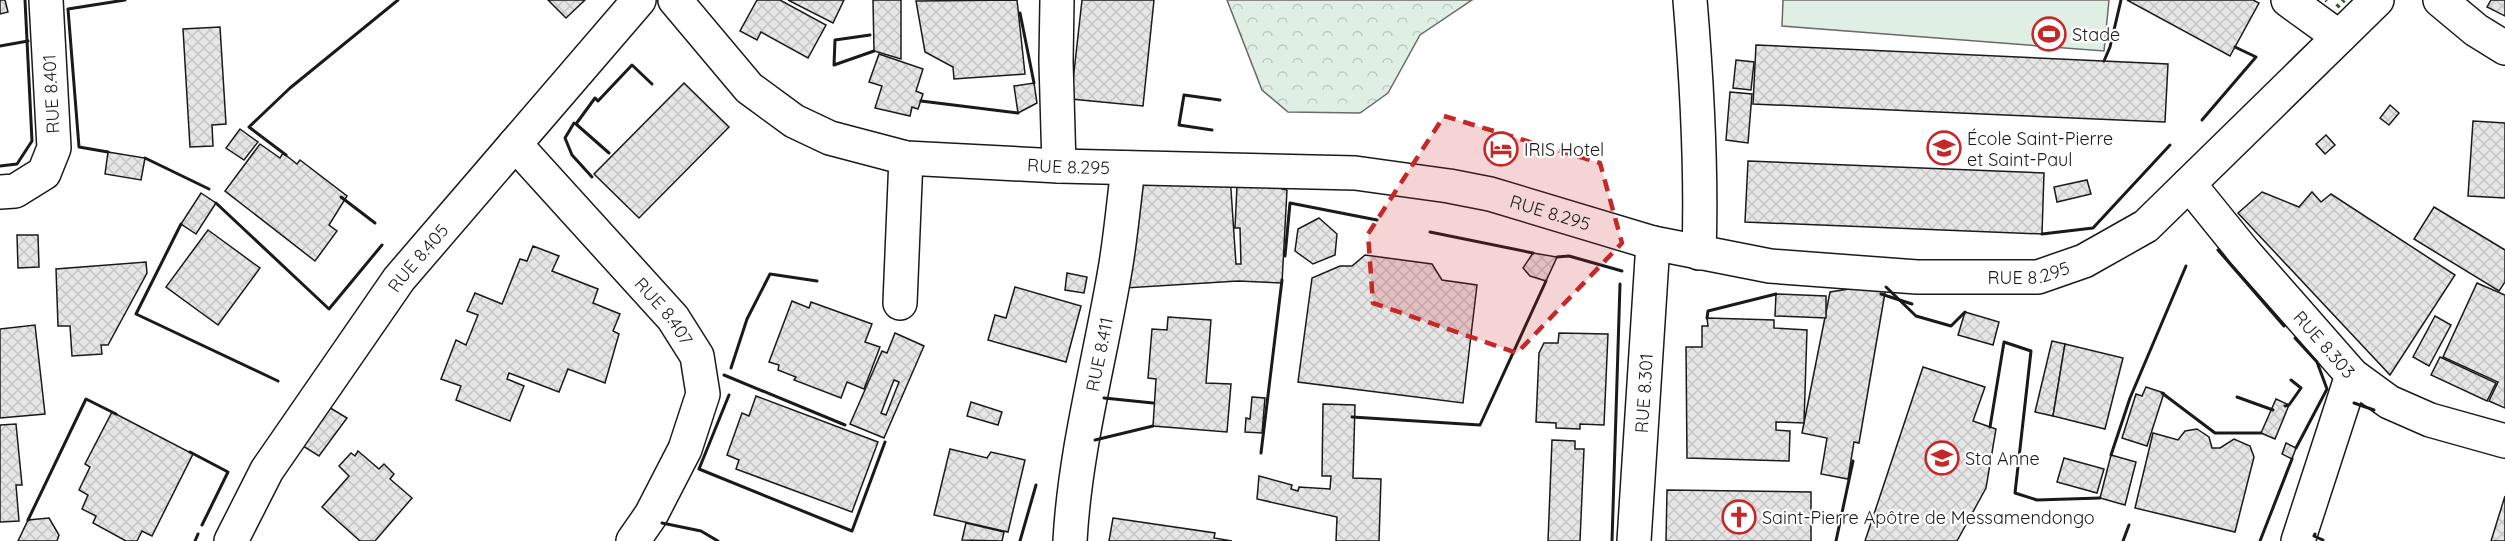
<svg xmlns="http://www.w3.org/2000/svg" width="2505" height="541" font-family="Quicksand,sans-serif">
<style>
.green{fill:#e0efe3;stroke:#6a6a6a;stroke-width:1.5}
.forest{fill:url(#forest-crowns);stroke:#6a6a6a;stroke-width:1.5}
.building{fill:url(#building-cross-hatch);stroke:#1a1a1a;stroke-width:1.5;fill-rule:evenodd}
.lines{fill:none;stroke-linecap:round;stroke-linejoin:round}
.street-casing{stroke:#1a1a1a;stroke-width:36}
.secondary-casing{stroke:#1a1a1a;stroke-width:36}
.street{stroke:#fff;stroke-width:33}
.secondary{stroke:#fff;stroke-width:33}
.hedge{stroke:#2b5a34;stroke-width:4.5;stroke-dasharray:3 4.5;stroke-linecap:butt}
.wall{stroke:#1a1a1a;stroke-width:3}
.marked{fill:#c62828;fill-opacity:0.2;stroke:#c62828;stroke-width:4.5;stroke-dasharray:12 8;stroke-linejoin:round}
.labels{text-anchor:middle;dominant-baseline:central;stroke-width:4.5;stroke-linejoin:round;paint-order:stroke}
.poi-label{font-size:18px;fill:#1a1a1a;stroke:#fff;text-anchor:start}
.street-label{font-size:18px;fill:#1a1a1a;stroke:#fff}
</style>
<defs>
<pattern id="forest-crowns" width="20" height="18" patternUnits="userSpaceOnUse" patternTransform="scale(1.5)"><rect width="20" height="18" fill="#e0efe3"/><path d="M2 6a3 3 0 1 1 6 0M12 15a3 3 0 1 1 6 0" fill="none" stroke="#c0ccc2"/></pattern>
<pattern id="building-cross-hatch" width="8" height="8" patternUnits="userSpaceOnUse" patternTransform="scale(1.5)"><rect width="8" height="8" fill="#e6e6e6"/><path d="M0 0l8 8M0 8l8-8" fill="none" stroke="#c5c5c5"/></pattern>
</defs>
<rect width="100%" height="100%" fill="#fff"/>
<path class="green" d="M1783,0H2109L2104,51L1782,26Z"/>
<path class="forest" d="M1227,0H1472L1420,35L1388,93L1360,113L1288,112L1262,90Z"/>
<g class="building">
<path d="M0,0H5L8,12L0,14Z"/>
<path d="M548,0H585L566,18Z"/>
<path d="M757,0H780L826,25L808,58L761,32L757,40L740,31Z"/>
<path d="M788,0H844L833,23Z"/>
<path d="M873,0H901V59L874,51Z"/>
<path d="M1017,0L1025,74L954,79L953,67L925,52L916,1Z"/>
<path d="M1082,0H1154L1143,106L1071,99Z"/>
<path d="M2127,0H2253L2259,3L2230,56Z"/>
<path d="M2491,0H2505V16L2487,7Z"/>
<path d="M220,27L226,124L212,125L213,146L190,147L183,29Z"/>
<path d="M1756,45L2168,64L2165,122L1753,104Z"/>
<path d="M879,54L923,69L916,91L923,94L918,109L912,107L910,116L875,108L882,86L869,82Z"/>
<path d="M1736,60L1754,62L1751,90L1733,88Z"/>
<path d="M684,83L729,127L639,218L594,174Z"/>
<path d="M1034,83L1037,103L1018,113L1014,86Z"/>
<path d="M1730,92L1752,94L1748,143L1726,140Z"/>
<path d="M2390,105L2399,113L2389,125L2380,118Z"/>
<path d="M2473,121L2505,123V198L2468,196Z"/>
<path d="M240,129L258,142L244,160L226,148Z"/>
<path d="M2326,135L2335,145L2325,154L2316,144Z"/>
<path d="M260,144L280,158L283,153L297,164L300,160L347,196L329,225L337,231L315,261L225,191Z"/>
<path d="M108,152L145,158L141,180L105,174Z"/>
<path d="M1748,161L2044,173L2042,234L1745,222Z"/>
<path d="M1230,175L1236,264H1241L1240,228H1235L1237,186L1243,187V176L1283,178L1282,189L1287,190L1282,283L1238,281L1125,288L1136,176Z"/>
<path d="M2087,180L2091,194L2057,202L2054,187Z"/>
<path d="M2262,192L2299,207L2312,192L2321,202L2331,194L2455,275L2390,375L2238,213Z"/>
<path d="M201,193L216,203L196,234L181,224Z"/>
<path d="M2434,207L2505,250V282L2499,291L2414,239Z"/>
<path d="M1319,218L1337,234L1335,255L1313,264L1295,251L1298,229Z"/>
<path d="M208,230L260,268L218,325L166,287Z"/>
<path d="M17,235H38L39,267L18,268Z"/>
<path d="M533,246L559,256L552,271L598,289L593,303L620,314L613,331L619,334L605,383L568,369L559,392L509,373L507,379L524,386L510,421L456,400L461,386L441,379L456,340L466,345L478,315L467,311L475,293L502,304L520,259L527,261Z"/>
<path d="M1533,253L1557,257L1546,281L1530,276L1523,268Z"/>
<path d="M1365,255L1432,264L1442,280L1477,285L1463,403L1298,382L1312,278L1340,266H1352Z"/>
<path d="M146,262L147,273L108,345H101L102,354L72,356L70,326H58L56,269Z"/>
<path d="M1067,273L1087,277L1084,293L1065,290Z"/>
<path d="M2477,283L2505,295V408L2489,401L2498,382L2443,357Z"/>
<path d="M1874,285L1886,287L1859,443L1854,442L1848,479L1821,474L1827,438L1802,433L1830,292Z"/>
<path d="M1015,287L1081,306L1066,362L988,340L995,315L1006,318Z"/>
<path d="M1776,294L1826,296V318L1775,316Z"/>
<path d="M792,301L809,308L811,302L872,324L865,342L880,347L864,389L847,382L841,398L794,380L796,377L778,370L779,365L769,362Z"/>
<path d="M1965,312L1999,322L1993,345L1958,335Z"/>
<path d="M2435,316L2451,325L2429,366L2413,357Z"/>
<path d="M1168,317L1211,320L1206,383L1231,384L1227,432L1153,426L1156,379L1148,378L1152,329L1167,330Z"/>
<path d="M1707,318L1774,320V328L1807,330L1804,423L1776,422V430L1790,431L1789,461L1687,458L1686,347H1702V326H1708Z"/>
<path d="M35,325L45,414L0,418V329Z"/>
<path d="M895,333L924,346L884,438L850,424L882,351L887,353ZM894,380L899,382L886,415L881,413Z"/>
<path d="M1559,333L1608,334L1604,425L1580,424V429L1556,428V423L1536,422L1539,353L1544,343H1558Z"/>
<path d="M2052,341L2065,344L2053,416L2035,412Z"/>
<path d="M2065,344L2123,358L2105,429L2053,416Z"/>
<path d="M2440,357L2496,383L2487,401L2431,375Z"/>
<path d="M1923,367L1985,387L1973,421L1996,429L1986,488L1957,541H1865Z"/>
<path d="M2146,387L2164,393L2147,446L2122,438L2136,394L2142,396Z"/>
<path d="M756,396L878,442L852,512L736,469L739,460L727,455L742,413L749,416Z"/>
<path d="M1252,397L1265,398L1262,433L1245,432L1246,418L1250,419Z"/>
<path d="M2276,399L2289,405L2275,439L2261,433Z"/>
<path d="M971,402L1002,412L998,425L967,416Z"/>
<path d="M1323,404L1355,405L1353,478L1381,479L1379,541H1336L1337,517L1257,499L1259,476L1292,485L1291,489L1298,491L1299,487L1330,489L1331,476H1322Z"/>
<path d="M327,406L347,418L319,456L303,446Z"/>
<path d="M112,412L193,454L152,536L142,531L137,541H126L93,523L96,516L82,509L88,495L79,490L90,467L85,464Z"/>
<path d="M16,424L22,485H16L19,521L0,522V425Z"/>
<path d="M2197,429L2209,437L2212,448H2220L2234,439L2250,446L2254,457L2235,532L2135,508L2153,433L2178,440L2185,431Z"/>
<path d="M1552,440L1575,441V449H1584L1580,541H1548Z"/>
<path d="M2286,443L2296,448L2292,459L2282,454Z"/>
<path d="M950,449L987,458L991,452L1025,460L1008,532L934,515Z"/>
<path d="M358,451L379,469L384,464L394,474L390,479L412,498L375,541H360L322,507L349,476L339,466L351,453L355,456Z"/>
<path d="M2111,455L2136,462L2125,505L2100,498Z"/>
<path d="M2064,458L2104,469L2097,493L2057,482Z"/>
<path d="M1667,490L1811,492V541H1666Z"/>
<path d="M2505,496V541H2491Z"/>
<path d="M49,518L59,535L57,541H18L28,520Z"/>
<path d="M1113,518L1215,533L1214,538L1232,541H1109Z"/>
<path d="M966,523L1004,532L1002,541L962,540Z"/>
</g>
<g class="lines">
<defs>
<g id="street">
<path d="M1057,0L1056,62L1059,166"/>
<path d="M1690,0C1697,84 1702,168 1699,253"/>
<path d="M2288,0L2339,37"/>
<path d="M2440,0L2476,30L2505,48"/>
<path id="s1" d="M515,144L673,318L697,356L703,394L685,449L651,515L633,541"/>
<path id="s2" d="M2189,184L2244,252L2352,375L2389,402L2430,420L2505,441"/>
<path d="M0,192L15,191L44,173L54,148L46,0"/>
<path d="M900,303L906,158"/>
<path id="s3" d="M231,541L267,470L399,279L639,0"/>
<path id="s4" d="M1070,541C1075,448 1101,356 1116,264C1121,233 1124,200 1128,168"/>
<path id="s5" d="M1634,541L1653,243"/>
<path d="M2298,541L2352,375"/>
</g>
<g id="secondary">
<path id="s6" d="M675,0L749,88L794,121L830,138L906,158L1059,166L1355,173L1449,186L1490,194L1653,243L1770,266L1917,277H2038L2084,261L2146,226L2377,0"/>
</g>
</defs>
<use href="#street" class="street-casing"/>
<use href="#secondary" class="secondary-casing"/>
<use href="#street" class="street"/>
<use href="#secondary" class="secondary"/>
<g class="hedge">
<path d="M2326,0L2327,1"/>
<path d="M2337,7L2344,0"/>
</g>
<g class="wall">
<path d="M1020,13L1034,83"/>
<path d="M870,35L835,40L834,65L874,51"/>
<path d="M0,46L28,41"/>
<path d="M2104,61L2110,47L2121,0"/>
<path d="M921,101L1018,113"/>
<path d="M2202,120L2256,57L2235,47"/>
<path d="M574,123L565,138L572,155L592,177"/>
<path d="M1212,130L1179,125L1184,95L1220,100"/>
<path d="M108,152L79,147L68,9L125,0"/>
<path d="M609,153L576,124L595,98L598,101L632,65L652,84"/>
<path d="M286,155L249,127L290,88L398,0"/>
<path d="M145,158L209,189"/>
<path d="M0,166L17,164L32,141L25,0"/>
<path d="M341,197L375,223"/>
<path d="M216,203L329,309L382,245"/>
<path d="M181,224L136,314L278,381"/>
<path d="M1430,232L1533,253"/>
<path d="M2042,234L2093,228L2170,145"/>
<path d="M2218,250L2284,326"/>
<path d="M1285,256L1290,203L1377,220"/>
<path d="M1557,257L1569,256L1622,271"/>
<path d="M1886,287L1916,316L1951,326L1965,312"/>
<path d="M1881,294L1912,304"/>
<path d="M1707,318L1708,311L1776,294"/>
<path d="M2295,338L2317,362L2327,389L2296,448"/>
<path d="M731,368L747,319L770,274L817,281"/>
<path d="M724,375L845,425"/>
<path d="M2162,393L2215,433H2261"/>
<path d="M729,395L699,469L852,531L885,442"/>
<path d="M2237,397L2273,410"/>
<path d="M1104,398L1153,403"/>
<path d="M2354,403L2374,410"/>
<path d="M2285,406L2289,405L2301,388L2291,380"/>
<path d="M1352,417L1480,425L1546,281"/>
<path d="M1990,427L2004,342L2031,351L2015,493L2037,500L2100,498"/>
<path d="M1095,440L1153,426"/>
<path d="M190,452L228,472L202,525"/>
<path d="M1261,453L1282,280"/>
<path d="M2111,455L2130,398L2186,266"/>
<path d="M28,520L86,399L116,414"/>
<path d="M662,523L701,531L718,541"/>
<path d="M2315,534L2314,536L2323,540"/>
<path d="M195,541L198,534"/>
<path d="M1020,541L1036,485"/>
<path d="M1612,541L1620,284"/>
<path d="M1836,541L1853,461"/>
<path d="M2123,541L2129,525"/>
<path d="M2260,541L2292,459"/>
</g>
</g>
<path class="marked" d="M1444,116L1600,163L1622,243L1517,353L1373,303L1368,234Z"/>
<defs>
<symbol id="stadium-ring" viewBox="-11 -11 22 22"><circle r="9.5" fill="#fff" stroke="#c62828" stroke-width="1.5"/><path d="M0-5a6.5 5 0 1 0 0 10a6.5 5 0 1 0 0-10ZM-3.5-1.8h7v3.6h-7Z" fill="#c62828"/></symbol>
<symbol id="school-ring" viewBox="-11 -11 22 22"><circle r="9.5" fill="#fff" stroke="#c62828" stroke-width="1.5"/><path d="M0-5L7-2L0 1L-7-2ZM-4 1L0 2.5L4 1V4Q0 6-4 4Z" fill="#c62828"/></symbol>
<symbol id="hotel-ring" viewBox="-11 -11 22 22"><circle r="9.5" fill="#fff" stroke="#c62828" stroke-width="1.5"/><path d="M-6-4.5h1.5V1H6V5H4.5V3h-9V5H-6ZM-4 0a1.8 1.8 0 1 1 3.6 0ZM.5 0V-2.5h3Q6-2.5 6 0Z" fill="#c62828"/></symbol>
<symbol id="church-ring" viewBox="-11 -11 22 22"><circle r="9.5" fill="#fff" stroke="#c62828" stroke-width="1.5"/><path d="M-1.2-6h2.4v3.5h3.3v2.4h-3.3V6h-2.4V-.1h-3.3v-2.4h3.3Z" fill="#c62828"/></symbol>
</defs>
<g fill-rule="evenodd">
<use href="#stadium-ring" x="2030" y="15" width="38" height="38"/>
<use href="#school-ring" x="1925" y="129" width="38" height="38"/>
<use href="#hotel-ring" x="1482" y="130" width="38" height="38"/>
<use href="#school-ring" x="1923" y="439" width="38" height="38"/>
<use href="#church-ring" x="1720" y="498" width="38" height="38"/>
</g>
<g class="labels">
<g class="poi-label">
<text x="2072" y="34">Stade</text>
<text x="1967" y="138">École Saint-Pierre<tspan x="1967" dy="21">et Saint-Paul</tspan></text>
<text x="1524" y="149">IRIS Hotel</text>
<text x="1965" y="458">Sta Anne</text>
<text x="1762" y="517">Saint-Pierre Apôtre de Messamendongo</text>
</g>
<g class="street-label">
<text transform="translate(51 94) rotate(-93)">RUE 8.401</text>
<text stroke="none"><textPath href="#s6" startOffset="452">RUE 8.295</textPath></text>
<text stroke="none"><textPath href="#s6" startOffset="938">RUE 8.295</textPath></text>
<text stroke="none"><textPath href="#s3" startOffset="340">RUE 8.405</textPath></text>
<text stroke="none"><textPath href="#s6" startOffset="1424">RUE 8.295</textPath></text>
<text stroke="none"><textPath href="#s1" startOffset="224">RUE 8.407</textPath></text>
<text stroke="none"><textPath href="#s2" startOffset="210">RUE 8.303</textPath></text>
<text stroke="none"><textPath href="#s4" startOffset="189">RUE 8.411</textPath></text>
<text stroke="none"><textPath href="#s5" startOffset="148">RUE 8.301</textPath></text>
</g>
</g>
</svg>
